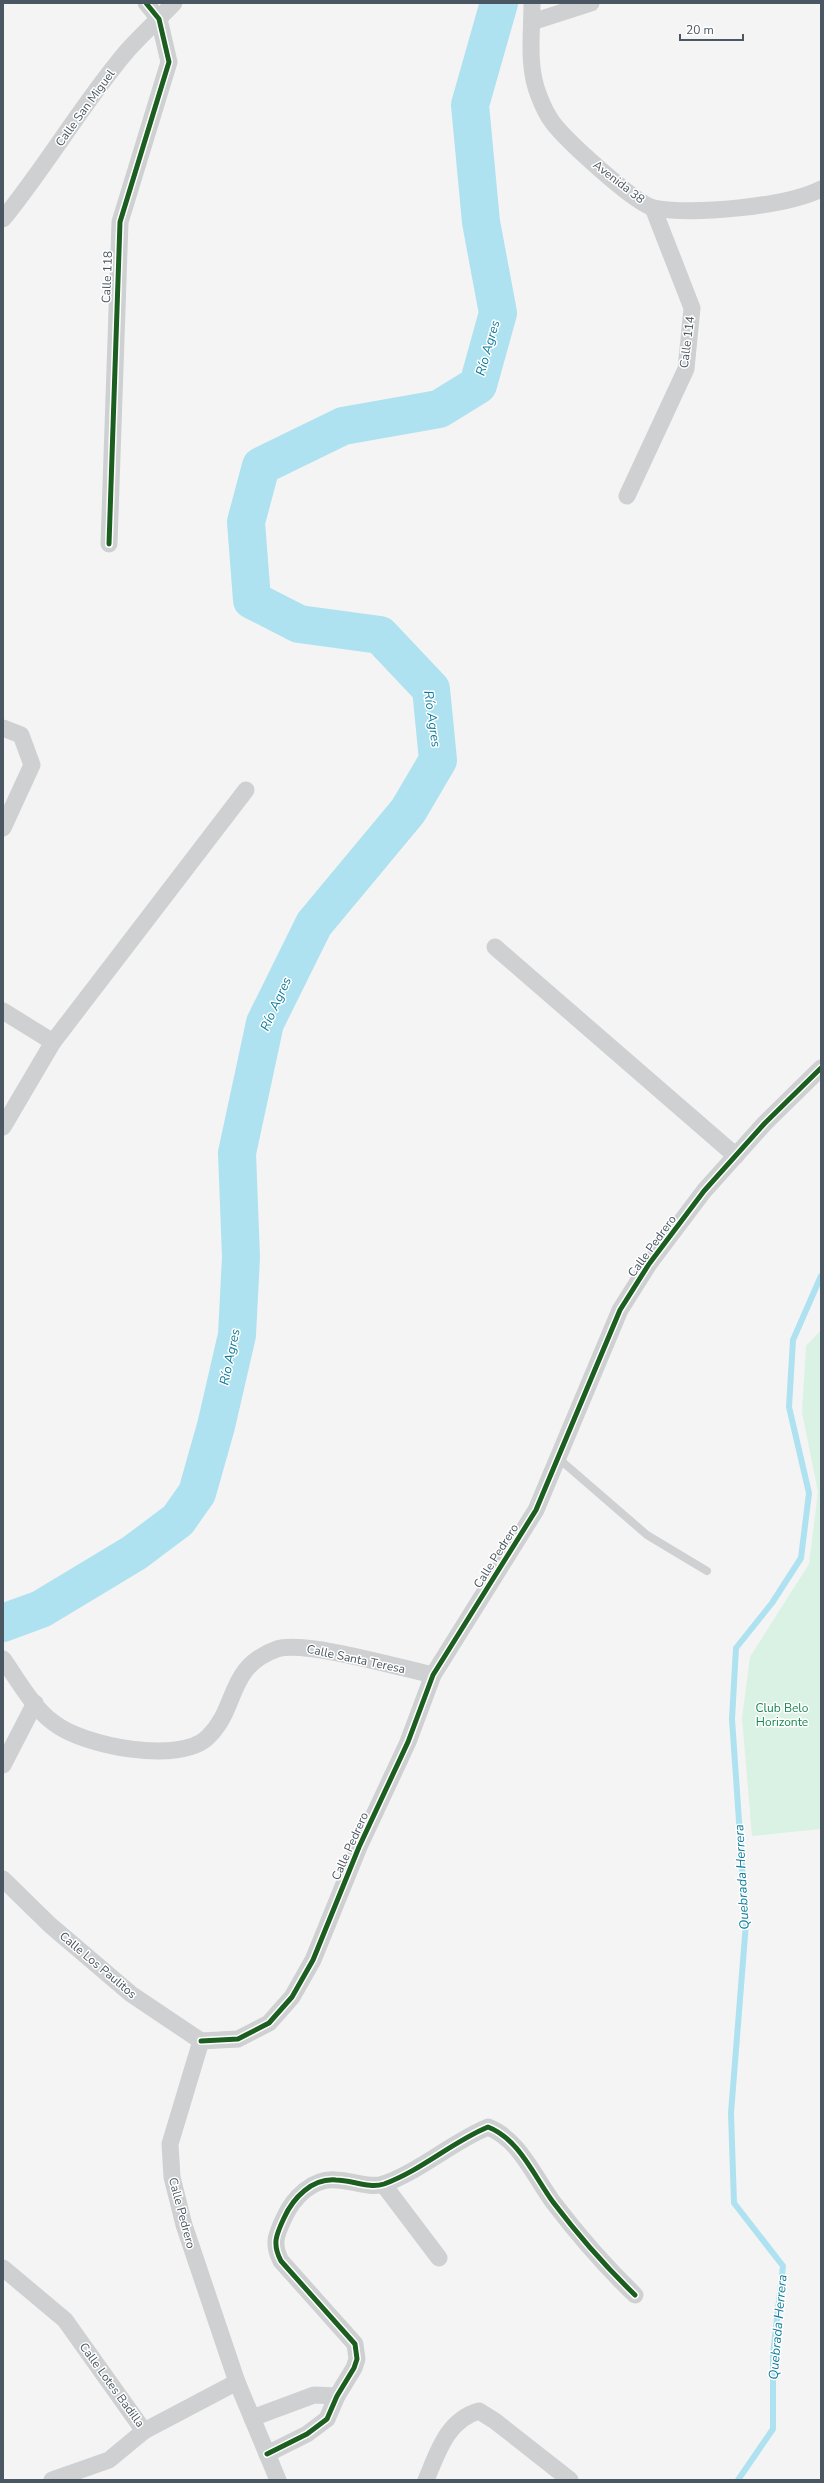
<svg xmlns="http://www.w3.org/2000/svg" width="824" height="2483" font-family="'Nunito Sans',sans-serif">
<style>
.green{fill:#d9f2e3}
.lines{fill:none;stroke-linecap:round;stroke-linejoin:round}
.stream{stroke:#aee2f0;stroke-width:6}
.river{stroke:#aee2f0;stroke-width:38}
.lane{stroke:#ced0d2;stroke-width:8}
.street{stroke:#ced0d2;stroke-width:17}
.cycleway-casing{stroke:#fff;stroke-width:8}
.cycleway{stroke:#1b5e20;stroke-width:5}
.labels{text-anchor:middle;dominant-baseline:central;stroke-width:3;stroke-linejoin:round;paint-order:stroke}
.street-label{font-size:12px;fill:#4a5661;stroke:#fff}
.park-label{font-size:12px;fill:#17864f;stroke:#fff}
.water-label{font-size:13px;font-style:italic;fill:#0c7c9b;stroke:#fff}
</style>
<rect width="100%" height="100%" fill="#f4f4f4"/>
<path class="green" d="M821,1330V1829L752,1836L742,1718L750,1657L809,1564L818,1492L802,1412L806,1346Z"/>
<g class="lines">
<path class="stream" d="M738,2480L773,2429V2354L783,2266L734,2203L731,2113L746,1923L732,1719L736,1648L772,1603L801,1558L809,1493L789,1407L793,1340L821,1276"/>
<path class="river" d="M3,1623L41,1609L134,1553L178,1520L197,1493L216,1426L237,1335L241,1257L237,1153L265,1023L314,924L408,811L438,760L431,689L380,635L299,624L252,600L246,522L261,466L343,426L439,409L478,385L498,313L481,222L470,105L499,3"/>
<path class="lane" d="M558,1458L647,1535L707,1571"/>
<g class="street">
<path d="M532,3C532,34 527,67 539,96C542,104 547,115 553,123C566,140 635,204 654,208C694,215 785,207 821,189"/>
<path d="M532,22L591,3"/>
<path d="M3,219C47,165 82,104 127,51C142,34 159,19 174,3"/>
<path d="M627,496L686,369L692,308L653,208"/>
<path d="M109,544L120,222L169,62L159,19L146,3"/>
<path d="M3,728L21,735L32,765L3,828"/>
<path d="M495,947L736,1156"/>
<path d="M3,1011L53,1042"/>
<path d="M3,1127L53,1042L246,790"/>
<path d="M3,1659C18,1680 33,1708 54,1723C83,1746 180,1765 208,1737C239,1707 226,1667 277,1649C304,1640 401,1668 433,1675"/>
<path d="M3,1765L35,1703"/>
<path d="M3,1879L50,1925L131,1994L201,2041"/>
<path d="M201,2041L238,2039L269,2023L292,1997L313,1960L359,1847L408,1742L433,1675L536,1510L620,1310L649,1264L704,1191L765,1123L821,1068"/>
<path d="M201,2041L170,2144L172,2177L184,2225L237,2382L278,2480"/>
<path d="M383,2184L439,2258"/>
<path d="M3,2268L65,2320L144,2431L237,2382"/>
<path d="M252,2418L314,2395L337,2396"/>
<path d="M267,2454L307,2434L327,2419L337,2396L354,2368L357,2359L355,2344L281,2261C272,2244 276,2235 284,2218C293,2198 312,2178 336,2180C352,2180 369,2189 384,2184C422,2170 452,2142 488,2127C519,2139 534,2176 553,2202C578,2235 605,2266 635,2295"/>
<path d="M52,2480L109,2460L144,2431"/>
<path d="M426,2480C438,2452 447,2420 479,2411L495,2421L570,2480"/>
</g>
<defs>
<g id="cycleway">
<path d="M109,544L120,222L169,62L159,19L146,3"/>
<path d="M201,2041L238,2039L269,2023L292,1997L313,1960L359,1847L408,1742L433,1675L536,1510L620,1310L649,1264L704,1191L765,1123L821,1068"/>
<path d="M267,2454L307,2434L327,2419L337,2396L354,2368L357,2359L355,2344L281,2261C272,2244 276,2235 284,2218C293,2198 312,2178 336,2180C352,2180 369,2189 384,2184C422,2170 452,2142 488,2127C519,2139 534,2176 553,2202C578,2235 605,2266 635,2295"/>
</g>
</defs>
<use href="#cycleway" class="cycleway-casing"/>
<use href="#cycleway" class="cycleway"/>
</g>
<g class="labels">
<g class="street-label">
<text transform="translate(85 108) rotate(-54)">Calle San Miguel</text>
<text transform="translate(619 182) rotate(38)">Avenida 38</text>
<text transform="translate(107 277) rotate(-88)">Calle 118</text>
<text transform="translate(687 342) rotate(-83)">Calle 114</text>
<text transform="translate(652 1246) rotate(-54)">Calle Pedrero</text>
<text transform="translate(496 1556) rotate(-58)">Calle Pedrero</text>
<text transform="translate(356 1659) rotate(12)">Calle Santa Teresa</text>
<text transform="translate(350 1846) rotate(-66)">Calle Pedrero</text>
<text transform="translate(98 1965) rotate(40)">Calle Los Paulitos</text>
<text transform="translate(182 2213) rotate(75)">Calle Pedrero</text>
<text transform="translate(112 2385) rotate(54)">Calle Lotes Badilla</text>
</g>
<g class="park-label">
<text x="782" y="1708">Club Belo<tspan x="782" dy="14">Horizonte</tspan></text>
</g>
<g class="water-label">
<text transform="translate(488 348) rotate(-74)">Río Agres</text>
<text transform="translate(432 719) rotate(82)">Río Agres</text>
<text transform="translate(276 1004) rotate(-66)">Río Agres</text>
<text transform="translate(230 1357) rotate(-78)">Río Agres</text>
<text transform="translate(742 1877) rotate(-93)">Quebrada Herrera</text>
<text transform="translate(778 2327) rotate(-85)">Quebrada Herrera</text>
</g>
</g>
<rect width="824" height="2483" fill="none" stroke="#4a5661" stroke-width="8"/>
<path d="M680 34v6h63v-6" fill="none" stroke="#4a5661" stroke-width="2"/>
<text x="686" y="34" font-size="12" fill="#4a5661" stroke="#ffffff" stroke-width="3" paint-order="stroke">20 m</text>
</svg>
